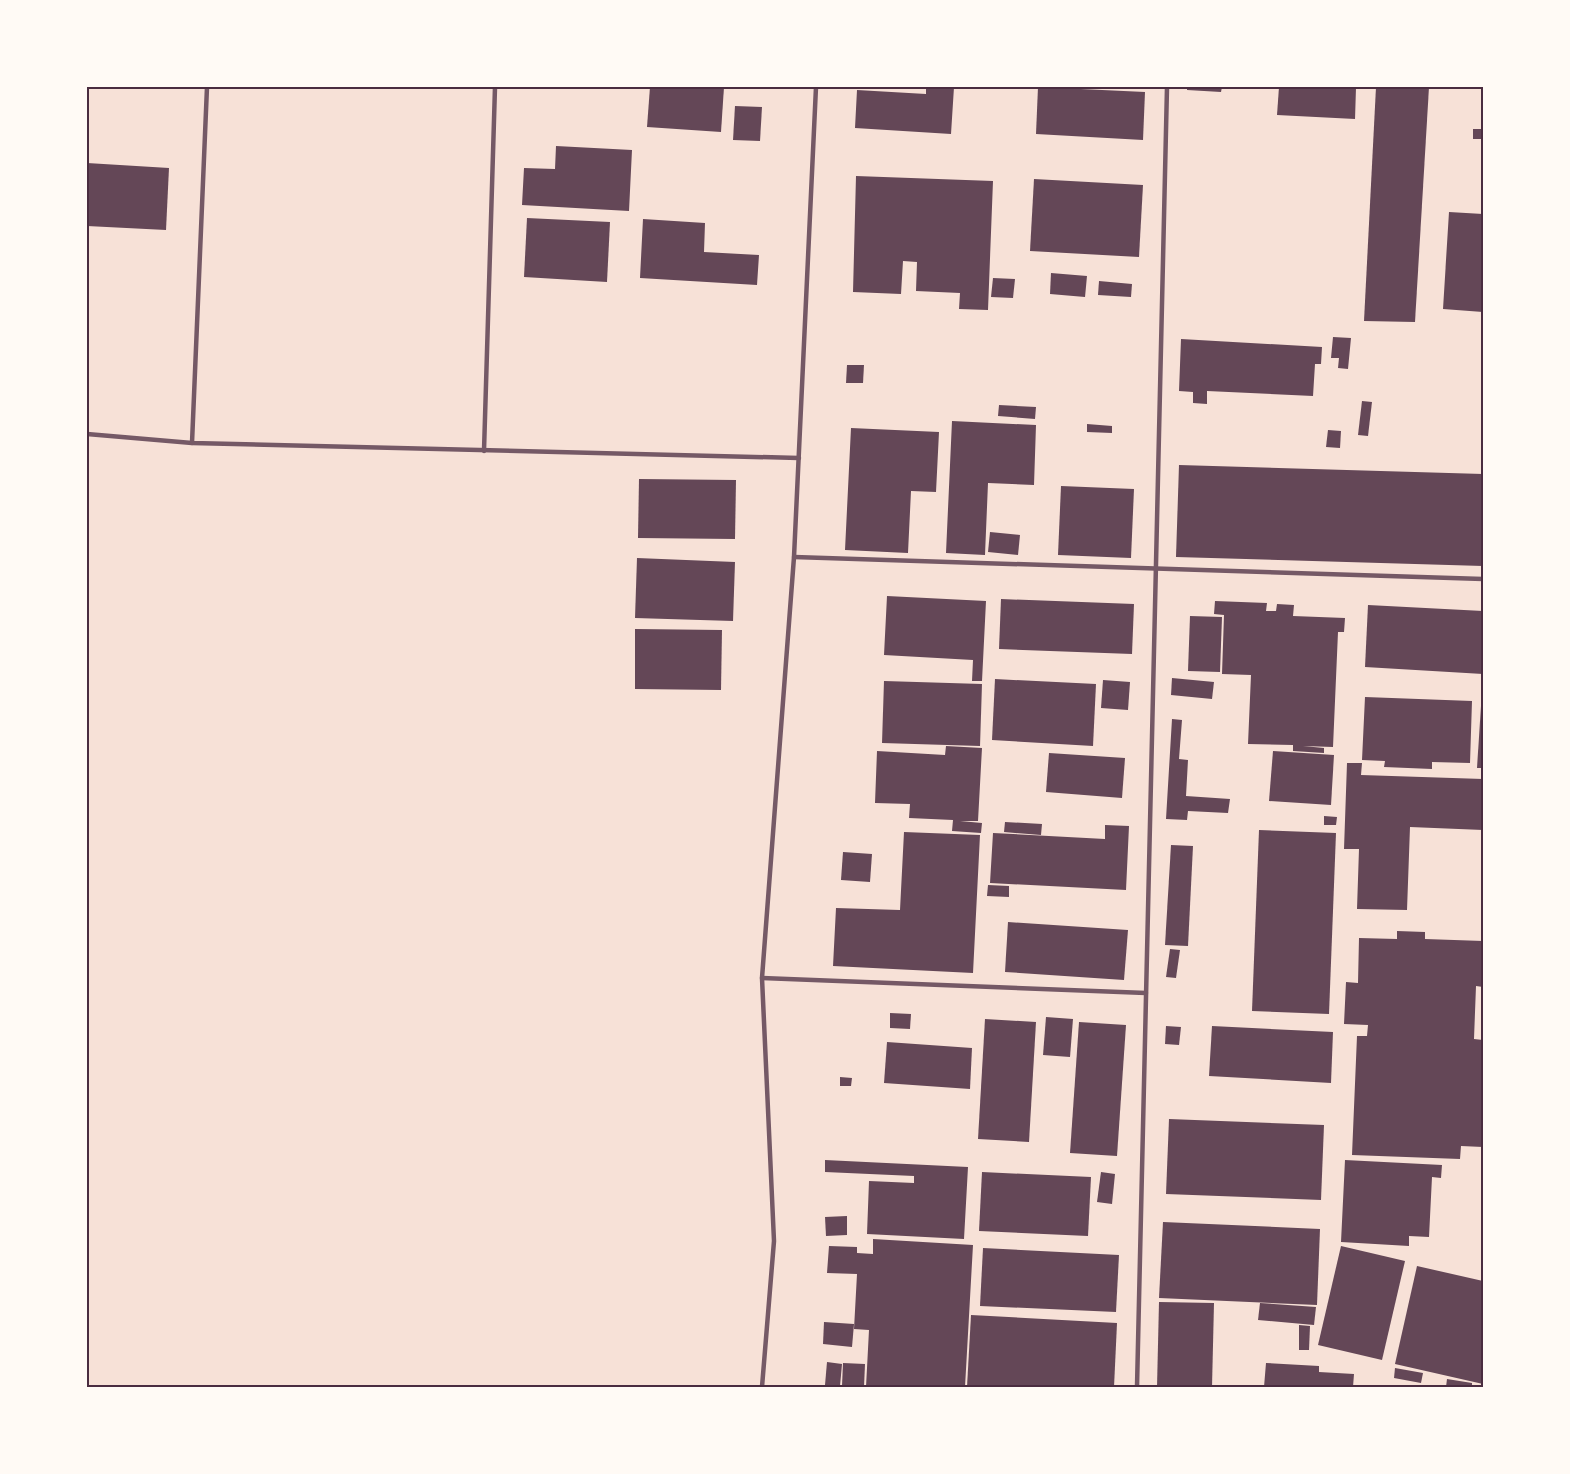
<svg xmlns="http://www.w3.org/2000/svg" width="1570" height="1474" font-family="Ubuntu,sans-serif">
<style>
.building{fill:#644757}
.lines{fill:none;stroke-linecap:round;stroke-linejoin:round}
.service{stroke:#755966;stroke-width:4.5}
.neatline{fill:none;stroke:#4a2c40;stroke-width:2}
</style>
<rect width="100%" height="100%" fill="#f7e1d7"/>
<g class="building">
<path d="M650,87H724L721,132L647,127Z"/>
<path d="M926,87H954L951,134L855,128L857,90L926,94Z"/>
<path d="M1038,87L1145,92L1143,140L1036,134Z"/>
<path d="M1187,87H1222L1221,92L1187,90Z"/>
<path d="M1279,87H1356L1355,119L1277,115Z"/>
<path d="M1376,87H1429L1415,322L1364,321Z"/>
<path d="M735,106L762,107L760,141L733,140Z"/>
<rect x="1473" y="129" width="10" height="10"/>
<path d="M556,146L632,150L629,211L522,205L524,168L555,169Z"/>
<path d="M87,163L169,168L166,230L87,226Z"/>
<path d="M856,176L993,181L988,310L959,309L960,293L916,291L917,262L903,261L901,294L853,292Z"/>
<path d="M1034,179L1143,185L1139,257L1030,251Z"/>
<path d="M1449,212L1483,214V312L1443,309Z"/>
<path d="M527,218L610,222L607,282L524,277Z"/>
<path d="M643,219L705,223L704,252L759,255L757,285L640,278Z"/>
<path d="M1051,273L1087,276L1085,297L1050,294Z"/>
<path d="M993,278L1015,279L1013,298L991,297Z"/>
<path d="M1099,281L1132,284L1131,297L1098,295Z"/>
<path d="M1333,337L1351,338L1348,369L1338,368L1339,358H1331Z"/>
<path d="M1181,339L1322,347L1321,364H1315L1313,396L1207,391V404L1193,403V392L1179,391Z"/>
<path d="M847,365H864L863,383H846Z"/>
<path d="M1362,401L1372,402L1368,436L1358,435Z"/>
<path d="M999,405L1036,407L1035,419L998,416Z"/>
<path d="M952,421L1036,425L1034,485L988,483L985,555L946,553Z"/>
<path d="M1087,424L1112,426V433L1087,432Z"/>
<path d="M851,428L939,432L936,492L911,491L908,553L845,550Z"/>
<path d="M1328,430L1341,431L1340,448L1326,447Z"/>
<path d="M1179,465L1483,474V566L1176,557Z"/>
<path d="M639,479L736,480L735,539L638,538Z"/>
<path d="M1061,486L1134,489L1131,558L1058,555Z"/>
<path d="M990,532L1020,535L1018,555L988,552Z"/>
<path d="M637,558L735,562L733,621L635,618Z"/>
<path d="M887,596L986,601L982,681H972L973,660L884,655Z"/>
<path d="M1001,599L1134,604L1132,654L999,649Z"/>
<path d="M1215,601L1267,603L1266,611H1276L1277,604L1294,605L1293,616L1345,618L1344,632H1338L1333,747L1303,746L1324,748V753L1293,751V745L1248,744L1251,675L1222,674L1224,615L1214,614Z"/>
<path d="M1368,605L1483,611V674L1365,667Z"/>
<path d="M1190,616L1222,617L1220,672L1188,671Z"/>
<path d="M635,629L722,630L721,690L635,689Z"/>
<path d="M1172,678L1214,682L1212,699L1171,695Z"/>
<path d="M995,679L1096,684L1093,746L992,740Z"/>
<path d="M1103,680L1130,682L1128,710L1101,708Z"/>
<path d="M884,681L982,684L980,746L882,743Z"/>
<path d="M1365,697L1472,701L1470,763L1432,762V769L1384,767L1385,761L1362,760Z"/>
<path d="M1481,706H1483V768H1477Z"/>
<path d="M1172,719L1182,720L1179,759L1188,760L1186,796L1230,799L1228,813L1188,811L1187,820L1166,819Z"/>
<path d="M946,746L982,748L978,821H960L982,823L981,833L952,831L953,820L909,818L910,804L875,803L877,751L945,755Z"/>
<path d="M1273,751L1334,755L1331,805L1269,801Z"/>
<path d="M1049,753L1125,758L1122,798L1046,792Z"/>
<path d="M1347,763H1362L1361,775L1483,779V830L1410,827L1407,910L1357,909L1359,849H1344Z"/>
<path d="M1324,816L1337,817L1336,825H1324Z"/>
<path d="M1005,822L1042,824L1041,835L1004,832Z"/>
<path d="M1105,825L1129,826L1126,890L990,883L993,833L1105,839Z"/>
<path d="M1259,830L1336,833L1329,1014L1252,1011Z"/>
<path d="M904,832L980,835L973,973L833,966L836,908L900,910Z"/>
<path d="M1171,845L1193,846L1188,946L1165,945Z"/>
<path d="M843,852L872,854L870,882L841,880Z"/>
<path d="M988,885L1009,886V897L987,896Z"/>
<path d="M1008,922L1128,930L1124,980L1005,972Z"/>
<path d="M1397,931L1425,932V939L1483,941V987L1476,986L1474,1039L1483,1040V1147L1461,1146L1460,1159L1352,1155L1357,1036H1367L1368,1025L1344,1024L1346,982L1358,983L1359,938L1397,939Z"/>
<path d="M1170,949L1180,950L1176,978L1166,977Z"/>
<path d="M890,1013L911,1014L910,1029L890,1028Z"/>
<path d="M1046,1017L1073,1019L1070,1057L1043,1055Z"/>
<path d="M985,1019L1036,1022L1029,1142L978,1139Z"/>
<path d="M1079,1022L1126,1025L1117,1156L1070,1153Z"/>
<path d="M1166,1026L1181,1027L1179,1045L1165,1044Z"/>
<path d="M1212,1026L1333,1032L1331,1083L1209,1076Z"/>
<path d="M887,1042L972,1048L970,1089L884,1083Z"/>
<path d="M840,1077L852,1078L851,1086H840Z"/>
<path d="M1169,1119L1324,1125L1321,1200L1166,1194Z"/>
<path d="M825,1160L968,1167L964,1239L867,1234L869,1181L914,1183V1176L825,1172Z"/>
<path d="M1345,1160L1442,1165L1441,1178L1432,1177L1429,1237L1409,1236V1246L1341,1242Z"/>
<path d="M982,1172L1091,1177L1088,1236L979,1231Z"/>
<path d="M1101,1172L1115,1174L1112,1204L1097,1202Z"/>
<path d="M847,1216V1235L826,1236L825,1217Z"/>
<path d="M1163,1222L1320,1229L1317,1305L1159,1298Z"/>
<path d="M873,1239L973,1245L965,1387H866L869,1330L854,1329L857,1274L827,1273L829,1246L857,1247V1253L873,1254Z"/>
<path d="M1341,1246L1405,1261L1382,1360L1318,1345Z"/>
<path d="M983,1248L1119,1255L1116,1312L980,1306Z"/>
<path d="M1417,1266L1483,1281V1384L1395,1364Z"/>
<path d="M1159,1302L1214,1303L1212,1387H1157Z"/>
<path d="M1260,1303L1316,1307L1314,1325L1258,1320Z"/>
<path d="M971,1315L1117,1323L1114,1387H967Z"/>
<path d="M824,1322L854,1324L852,1347L823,1344Z"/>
<path d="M1299,1325L1310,1326L1309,1350H1299Z"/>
<path d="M827,1362L842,1364L840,1386L825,1385Z"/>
<path d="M843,1363L865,1364L864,1387L842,1386Z"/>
<path d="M1266,1363L1319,1366V1372L1354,1374L1353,1387H1264Z"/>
<path d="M1395,1368L1423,1373L1421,1383L1394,1378Z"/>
<path d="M1447,1379L1472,1383V1387H1446Z"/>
</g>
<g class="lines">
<g class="service">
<path d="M87,434L192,443L799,458"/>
<path d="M192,443L207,87"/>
<path d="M484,451L495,87"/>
<path d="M794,557L1483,579"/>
<path d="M762,978L1146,993"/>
<path d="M762,1387L774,1241L762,978L794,557L816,87"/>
<path d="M1137,1387L1167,87"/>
</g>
</g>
<rect width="1570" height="1474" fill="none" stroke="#fffaf5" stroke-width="177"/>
<rect x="88" y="88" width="1394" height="1298" class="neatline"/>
</svg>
